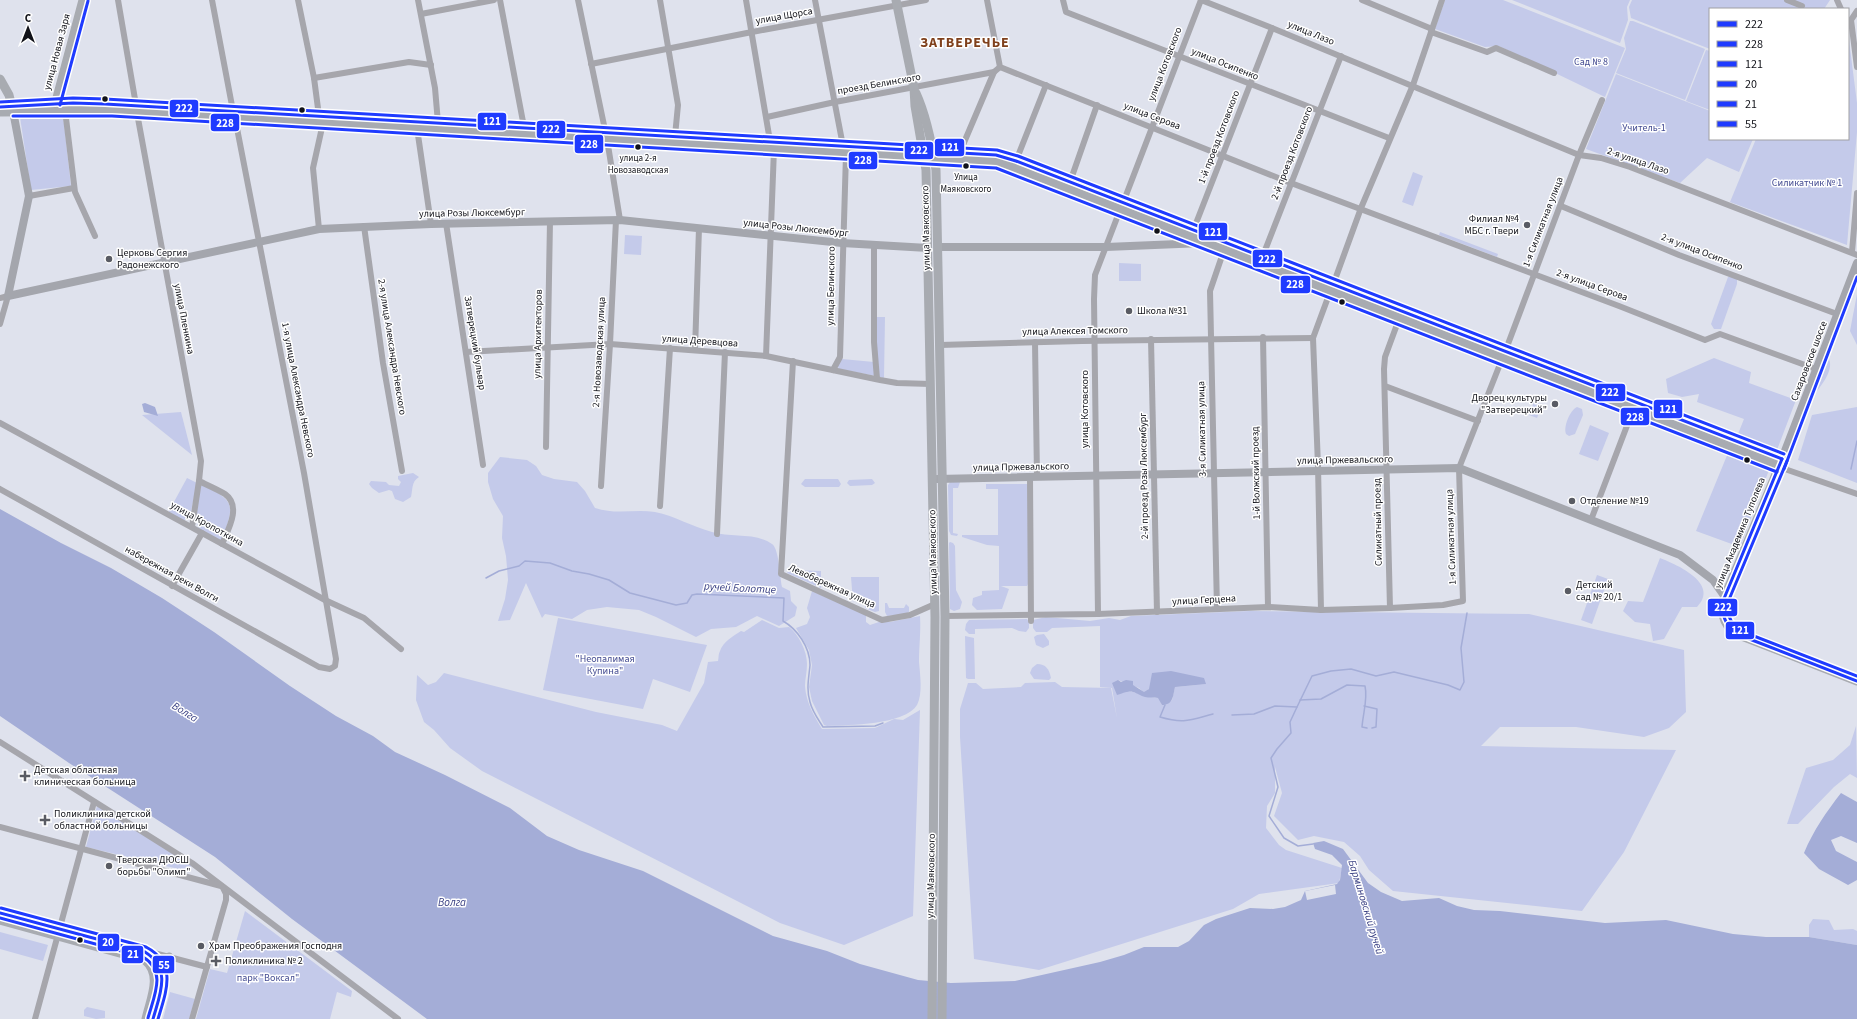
<svg xmlns="http://www.w3.org/2000/svg" width="1857" height="1019" font-family="'Source Sans 3',sans-serif">
<style>
.green{fill:#c4caea;fill-rule:evenodd}
.water{fill:#a4add7}
.pier{fill:#dfe2ed}
.lines{fill:none;stroke-linecap:round;stroke-linejoin:round}
.stream{stroke:#a4add7;stroke-width:1.5}
.street{stroke:#a6a6ac;stroke-width:6}
.secondary{stroke:#a4a6ad;stroke-width:8}
.primary{stroke:#a8abb1;stroke-width:9}
.bus-1-casing{stroke:#fff;stroke-width:6}
.bus-2-casing{stroke:#fff;stroke-width:6}
.bus-3-casing{stroke:#fff;stroke-width:6}
.bus-4-casing{stroke:#fff;stroke-width:6}
.bus-5-casing{stroke:#fff;stroke-width:6}
.bus-6-casing{stroke:#fff;stroke-width:6}
.bus-1{stroke:#1f3bff;stroke-width:3}
.bus-2{stroke:#1f3bff;stroke-width:3}
.bus-3{stroke:#1f3bff;stroke-width:3}
.bus-4{stroke:#1f3bff;stroke-width:3}
.bus-5{stroke:#1f3bff;stroke-width:3}
.bus-6{stroke:#1f3bff;stroke-width:3}
.bus-dot{fill:#111219;stroke:#fff;stroke-width:1.5}
.poi-dot{fill:#595b63;stroke:#fff;stroke-width:1.5}
.labels{text-anchor:middle;dominant-baseline:central;stroke-width:3;stroke-linejoin:round;paint-order:stroke}
.bus-label{font-size:9px;fill:#111219;stroke:#fff}
.street-label{font-size:10px;fill:#111219;stroke:#fff}
.park-label{font-size:10px;fill:#434b91;stroke:#fff}
.poi-label{font-size:10px;fill:#111219;stroke:#fff;text-anchor:start}
.water-label{font-size:11px;font-style:italic;fill:#363d81;stroke:#fff}
.district-label{font-size:14px;font-weight:bold;letter-spacing:1px;fill:#7f401c;stroke:#fff}
.line-badge{stroke:#fff;stroke-width:1.5}
.badge-label{font-size:11px;text-anchor:middle;font-weight:bold;fill:#fff}
</style>
<rect width="100%" height="100%" fill="#dfe2ed"/>
<g class="green">
<path d="M1445,0H1503L1625,48L1605,97L1499,46L1485,47L1435,29Z"/>
<path d="M1512,0H1630L1627,7L1628,20L1620,43Z"/>
<path d="M1632,0H1830L1824,9H1710V49L1631,18L1629,7Z"/>
<path d="M1630,21H1633L1705,49L1685,100L1616,73L1626,49L1624,38Z"/>
<path d="M1848,33L1857,103V132L1847,245L1730,202L1756,139H1848Z"/>
<path d="M1706,50L1710,51V110L1686,101Z"/>
<path d="M1616,74L1710,111V139H1753L1739,172L1707,158L1680,183L1586,149Z"/>
<path d="M63,115L71,186L31,190L20,117Z"/>
<path d="M1413,172L1423,176L1413,206L1402,202Z"/>
<path d="M1440,232L1498,254L1497,257L1439,235Z"/>
<path d="M625,235L642,236L641,255L624,254Z"/>
<path d="M1119,263L1141,264V281H1119Z"/>
<path d="M1730,276L1737,278V284L1721,329H1714L1711,324L1728,277Z"/>
<path d="M1857,294V345L1850,331Z"/>
<path d="M875,317H885L884,378L878,377Z"/>
<path d="M1826,355C1839,367 1818,390 1810,399L1808,398Z"/>
<path d="M1714,358L1751,372L1749,383L1796,400L1777,450L1738,434L1744,419L1697,402L1699,394L1682,397L1668,393L1666,379Z"/>
<path d="M842,359L874,362L876,376L839,369L837,365Z"/>
<path d="M1534,402L1542,405L1537,418L1529,415Z"/>
<path d="M1577,407L1582,409L1583,415L1575,434L1569,436L1566,434C1563,427 1570,410 1577,407Z"/>
<path d="M1857,407V483L1798,460L1812,415Z"/>
<path d="M181,412L192,455L142,415Z"/>
<path d="M1590,425L1609,433L1598,461L1579,454Z"/>
<path d="M1728,453L1769,470L1740,547L1696,531Z"/>
<path d="M500,457L527,460L536,466L542,475L554,479L577,482L585,491L595,508C616,515 634,509 655,512C675,516 693,527 712,532C731,538 755,532 772,544C779,548 780,578 782,587L790,591L791,601L797,607L795,616L779,626L757,616L736,627L711,629L696,637L656,617L639,610L607,607L587,610L572,619L545,614L542,618L526,583L510,620L498,621L505,599L508,580L506,556L502,538L503,516L493,499L488,482V473Z"/>
<path d="M413,473L419,477C411,482 413,489 411,497L403,502L395,499L392,491L389,490L379,493L372,488L369,484L371,481L386,482L389,485L399,486L401,482L398,479V476Z"/>
<path d="M187,478L197,483L190,516L183,521L169,513V511Z"/>
<path d="M805,479H838L841,484L839,487H805L801,484Z"/>
<path d="M872,479L875,483L872,485L850,486L847,483L849,480Z"/>
<path d="M951,481L960,482L958,488H953V533L958,534L957,536L951,535L949,531L948,485Z"/>
<path d="M986,484H1027L1028,486V584L1027,586H1001L1009,589L1002,609L977,610L972,605L973,598L982,595V591L999,590V546L987,545L962,537V535H998V489H986Z"/>
<path d="M203,485C237,502 233,505 223,539L220,541C214,538 204,535 200,530C193,522 199,496 201,486Z"/>
<path d="M950,542L953,543L955,546L956,590L962,602L960,609L954,611L950,609L949,543Z"/>
<path d="M1660,558C1678,565 1720,584 1697,607H1682L1664,639L1653,641L1650,624L1635,622L1623,611L1628,601L1643,602Z"/>
<path d="M789,570L821,571V588L787,573Z"/>
<path d="M1597,575L1608,579L1592,624L1581,620Z"/>
<path d="M851,577H879V611L875,612L865,608V604L854,600L853,602Z"/>
<path d="M812,591L866,615V622L870,625L879,622H890L920,616C921,632 919,646 919,662C920,674 923,694 917,705C905,725 848,725 827,726L824,725L812,701L809,687L812,665L809,650L796,628L807,624L810,617L807,608Z"/>
<path d="M885,603H887L889,608H904L906,604L909,607V612L905,614L887,616L885,612Z"/>
<path d="M1250,611L1529,614L1684,650L1686,712L1669,728L1644,737L1576,727H1500L1481,746L1676,750L1624,852L1582,911L1393,891L1369,870L1360,856L1344,842L1314,836L1298,840L1274,816L1282,793L1275,767V793L1267,806L1266,828L1279,845L1286,850L1342,868L1339,883L1259,894L1233,909L1039,970L974,959L960,737V709L968,683H976L983,689L1021,687L1025,683L1055,682L1062,687L1111,688L1117,718L1112,688L1100,687V626L1052,628L1047,632H1036L1033,628V620L1046,617L1090,621L1109,618L1120,620L1131,616ZM1118,680L1139,688L1144,693L1149,689L1206,684L1175,687L1172,700L1162,705L1159,698C1145,697 1139,692 1127,691Z"/>
<path d="M558,618L707,645L690,692L653,679L643,709L543,690Z"/>
<path d="M1027,619L1029,622V628L1026,632L1019,631L1012,628L975,629V634H969L965,630L966,624L969,620Z"/>
<path d="M762,620L779,628L789,627C799,635 807,651 807,664C807,672 805,679 805,686C806,702 814,716 822,729L875,728L894,719L903,720L920,710L913,916L844,945L780,923L482,771L450,748L434,730L424,722L416,700L417,675L428,685L436,682L444,673L596,712L662,725L677,731L704,683L708,662L718,661C719,657 718,655 720,651C723,642 733,636 741,631L744,632Z"/>
<path d="M1044,634L1049,641V645L1043,648L1036,645L1034,637L1037,635Z"/>
<path d="M965,636L974,638L975,679H968L966,678Z"/>
<path d="M1037,664C1046,664 1049,669 1051,678L1049,680L1034,679L1030,673L1032,668Z"/>
<path d="M1856,726L1857,778L1850,774L1834,787L1798,824H1787L1806,768L1833,760L1850,745Z"/>
<path d="M97,806L191,865V869L187,871L86,847Z"/>
<path d="M245,911L352,991L351,997L337,992L330,1019H196L210,969L227,973Z"/>
<path d="M1813,919L1829,920L1834,930L1853,929L1857,931V945L1809,937V925Z"/>
<path d="M0,932L48,945L43,961L0,949Z"/>
<path d="M170,992L195,999L189,1019H163Z"/>
<path d="M87,1007L105,1011V1018L96,1019L84,1016V1010Z"/>
</g>
<g class="water">
<path d="M145,403L155,407L158,416L144,412L142,404Z"/>
<path d="M0,509L61,543L111,568L162,598L214,632L290,686L336,716L373,736L395,752L445,775L510,808L547,836L579,850L643,871L773,936L827,951L860,964L918,980L951,983L1015,981L1100,962L1124,955L1144,947H1178L1189,941L1204,925L1216,919L1250,908L1273,909L1285,907L1301,900L1305,891L1337,884L1340,880L1342,865L1332,855L1315,849L1313,843L1324,841L1343,849L1368,883L1381,892L1402,901L1439,898L1457,906L1474,910L1500,911L1605,923L1666,920L1733,934L1766,937H1809L1857,945V1019H427L292,919L215,857L69,763L0,716Z"/>
<path d="M1171,671L1204,678L1206,684L1175,687C1173,696 1173,705 1162,705L1158,698C1154,697 1149,698 1145,697C1130,691 1134,689 1117,695L1112,683L1118,680L1121,682L1126,680L1133,681V685L1144,692L1149,689L1152,673Z"/>
<path d="M1841,793L1857,802V843L1841,836L1831,840L1836,851L1857,862V880L1848,885L1819,869L1804,853C1813,831 1827,811 1841,793Z"/>
</g>
<path class="pier" d="M1335,885L1336,894L1307,900L1305,891Z"/>
<g class="lines">
<g class="stream">
<path d="M1851,469L1857,441"/>
<path d="M486,578L499,571L519,566L525,561L550,563L572,571L589,574L609,580L630,593L676,605L687,603L692,595L697,594L784,598L783,621C797,629 810,647 810,665C809,677 806,689 810,702C812,711 818,719 823,727L875,726L883,723"/>
<path d="M1300,700L1321,699L1347,685L1365,686C1368,699 1363,713 1362,727L1367,728"/>
<path d="M1165,705L1160,717C1184,724 1190,720 1213,714"/>
<path d="M1364,706L1377,709L1376,727L1372,728"/>
<path d="M1297,707L1312,676L1331,671L1351,669L1376,676L1394,672L1448,685L1460,690L1464,682L1461,648L1467,613"/>
<path d="M1232,715L1254,714L1275,706L1297,707L1290,722L1291,733L1277,749L1271,758L1278,787L1269,816L1284,838L1298,846L1313,844"/>
</g>
<g class="street">
<path d="M118,0L136,105"/>
<path d="M212,0L233,111"/>
<path d="M298,0L314,78L319,116"/>
<path d="M418,0L435,88L438,123"/>
<path d="M500,0L524,127"/>
<path d="M578,0L604,125L603,132"/>
<path d="M660,0L678,105L675,136"/>
<path d="M746,0L770,141"/>
<path d="M815,0L843,146"/>
<path d="M987,0L1000,67L1291,183L1619,306L1705,340L1720,334L1816,369"/>
<path d="M1063,0L1066,12L1389,138"/>
<path d="M1201,0L1272,28L1579,155L1601,158L1630,167L1857,255"/>
<path d="M1362,0L1432,29"/>
<path d="M1787,0L1802,6"/>
<path d="M1837,0L1841,9"/>
<path d="M1857,11L1851,20L1857,67"/>
<path d="M421,14L494,0"/>
<path d="M1431,32L1487,52L1496,48L1554,73"/>
<path d="M591,64L752,32L926,0"/>
<path d="M314,78L409,62L431,65"/>
<path d="M65,110L75,192L95,236"/>
<path d="M137,113L201,461L199,481"/>
<path d="M767,117L835,102L994,72L1000,67"/>
<path d="M417,128L431,224"/>
<path d="M607,139L620,220"/>
<path d="M960,152L994,72"/>
<path d="M1016,161L1046,85"/>
<path d="M1070,182L1097,105"/>
<path d="M29,196L74,188"/>
<path d="M1123,203L1201,0"/>
<path d="M1561,206L1679,255L1837,314"/>
<path d="M446,223L483,465"/>
<path d="M364,226L383,363L402,471"/>
<path d="M319,229L313,168L323,123"/>
<path d="M1193,231L1272,28"/>
<path d="M874,246V342L877,379"/>
<path d="M1852,252L1857,193"/>
<path d="M1262,258L1341,56"/>
<path d="M1333,285L1361,208L1413,85L1442,0"/>
<path d="M0,298L8,296L0,324"/>
<path d="M1263,337L1268,607"/>
<path d="M1151,339L1157,612"/>
<path d="M1035,342L1037,477"/>
<path d="M940,345L1082,341L1313,338"/>
<path d="M695,350L699,228"/>
<path d="M466,352L610,344L766,356L880,380L897,383L931,384"/>
<path d="M1505,352L1579,155L1602,100"/>
<path d="M766,356L774,149"/>
<path d="M793,361L781,574L882,620L910,615L935,604"/>
<path d="M833,370L840,357L846,154"/>
<path d="M1385,386L1478,421"/>
<path d="M0,423L325,600L364,618L401,649"/>
<path d="M546,447L550,221"/>
<path d="M1779,467L1857,494"/>
<path d="M1030,477L1031,621"/>
<path d="M601,486L610,344L616,220"/>
<path d="M0,489L319,667L330,669L335,666L336,659L304,473L235,118"/>
<path d="M660,506L670,348"/>
<path d="M1591,520L1633,410"/>
<path d="M192,527L199,481C207,485 217,489 225,494C242,506 228,530 222,544"/>
<path d="M717,534L725,352"/>
<path d="M172,586L202,533"/>
<path d="M1390,608L1384,369L1385,357L1399,319"/>
<path d="M1217,609L1210,291L1224,250"/>
<path d="M1321,610L1318,466L1313,338L1330,292"/>
<path d="M1098,614L1094,299L1095,275L1120,210"/>
<path d="M945,616L1098,614L1268,607L1321,610L1390,608L1443,605L1463,601L1459,468L1502,359"/>
<path d="M0,742L192,863L398,1019"/>
<path d="M0,827L221,886"/>
<path d="M150,952L207,967"/>
<path d="M35,1019L94,802"/>
<path d="M192,1019L226,900V894L223,888"/>
</g>
<g class="secondary">
<path d="M13,111L29,196L8,296L319,229L431,224L620,220L842,243L928,248"/>
<path d="M938,247H1106L1203,243"/>
<path d="M1780,464L1857,263"/>
<path d="M937,479L1459,468L1680,555L1713,580L1725,597"/>
</g>
<g class="primary">
<path d="M896,0L914,88L915,106L926,170L935,617L932,1019"/>
<path d="M0,79L9,95L13,111"/>
<path d="M916,93C927,117 932,144 936,170L945,616L942,1019"/>
<path d="M44,104H105L996,155L1016,161L1782,459"/>
<path d="M54,109L83,0"/>
<path d="M0,112L112,111L989,161L1006,165L1779,467L1723,601C1720,616 1726,628 1739,635L1857,681"/>
<path d="M0,913L145,952C174,964 159,996 153,1019"/>
<path d="M0,920L145,960C163,975 150,1000 146,1019"/>
<path d="M164,978L169,957"/>
</g>
<defs>
<g id="bus-1">
<path d="M0,107L73,103L105,104L996,155L1016,161L1782,459"/>
<path d="M1782,459L1723,601C1721,616 1726,627 1739,635L1857,681"/>
</g>
<g id="bus-2">
<path d="M60,105L88,1"/>
<path d="M13,116H112L996,168L1777,472"/>
<path d="M1784,469L1857,277"/>
</g>
<g id="bus-3">
<path d="M0,102L73,98L105,99L997,150L1018,156L1784,454"/>
<path d="M1787,461L1728,602C1726,615 1731,624 1741,631L1857,676"/>
</g>
<path id="bus-4" d="M0,913L145,952C172,969 160,994 153,1019"/>
<path id="bus-5" d="M0,918L143,957C167,971 154,996 148,1018"/>
<path id="bus-6" d="M1,908L146,947C178,964 166,992 158,1019"/>
</defs>
<use href="#bus-1" class="bus-1-casing"/>
<use href="#bus-2" class="bus-2-casing"/>
<use href="#bus-3" class="bus-3-casing"/>
<use href="#bus-4" class="bus-4-casing"/>
<use href="#bus-5" class="bus-5-casing"/>
<use href="#bus-6" class="bus-6-casing"/>
<use href="#bus-1" class="bus-1"/>
<use href="#bus-2" class="bus-2"/>
<use href="#bus-3" class="bus-3"/>
<use href="#bus-4" class="bus-4"/>
<use href="#bus-5" class="bus-5"/>
<use href="#bus-6" class="bus-6"/>
</g>
<g class="bus-dot">
<circle cx="105" cy="99" r="3.5"/>
<circle cx="302" cy="110" r="3.5"/>
<circle cx="638" cy="147" r="3.5"/>
<circle cx="966" cy="166" r="3.5"/>
<circle cx="1157" cy="231" r="3.5"/>
<circle cx="1342" cy="302" r="3.5"/>
<circle cx="1747" cy="460" r="3.5"/>
<circle cx="80" cy="940" r="3.5"/>
</g>
<g class="poi-dot">
<circle cx="1527" cy="225" r="4"/>
<circle cx="109" cy="259" r="4"/>
<circle cx="1129" cy="311" r="4"/>
<circle cx="1555" cy="404" r="4"/>
<circle cx="1572" cy="501" r="4"/>
<circle cx="1568" cy="591" r="4"/>
<path d="M23 770h4v4h4v4h-4v4h-4v-4h-4v-4h4z"/>
<path d="M43 814h4v4h4v4h-4v4h-4v-4h-4v-4h4z"/>
<circle cx="109" cy="866" r="4"/>
<circle cx="201" cy="946" r="4"/>
<path d="M214 955h4v4h4v4h-4v4h-4v-4h-4v-4h4z"/>
</g>
<g class="labels">
<g class="bus-label">
<text x="638" y="158">улица 2-я<tspan x="638" dy="12">Новозаводская</tspan></text>
<text x="966" y="177">Улица<tspan x="966" dy="12">Маяковского</tspan></text>
</g>
<g class="street-label">
<text transform="translate(784 16) rotate(-10)">улица Щорса</text>
<text transform="translate(1311 33) rotate(22)">улица Лазо</text>
<text transform="translate(57 52) rotate(-75)">улица Новая Заря</text>
<text transform="translate(1165 64) rotate(-69)">улица Котовского</text>
<text transform="translate(1225 64) rotate(22)">улица Осипенко</text>
<text transform="translate(879 84) rotate(-10)">проезд Белинского</text>
<text transform="translate(1152 116) rotate(21)">улица Серова</text>
<text transform="translate(1219 137) rotate(-69)">1-й проезд Котовского</text>
<text transform="translate(1292 153) rotate(-69)">2-й проезд Котовского</text>
<text transform="translate(1638 161) rotate(19)">2-я улица Лазо</text>
<text transform="translate(472 213) rotate(-1)">улица Розы Люксембург</text>
<text transform="translate(1543 222) rotate(-69)">1-я Силикатная улица</text>
<text transform="translate(796 228) rotate(6)">улица Розы Люксембург</text>
<text transform="translate(926 228) rotate(-91)">улица Маяковского</text>
<text transform="translate(1702 252) rotate(21)">2-я улица Осипенко</text>
<text transform="translate(1592 285) rotate(20)">2-я улица Серова</text>
<text transform="translate(831 286) rotate(-89)">улица Белинского</text>
<text transform="translate(184 319) rotate(79)">улица Пленкина</text>
<text transform="translate(1075 331) rotate(-1)">улица Алексея Томского</text>
<text transform="translate(538 334) rotate(-89)">улица Архитекторов</text>
<text transform="translate(700 341) rotate(4)">улица Деревцова</text>
<text transform="translate(475 343) rotate(81)">Затверецкий бульвар</text>
<text transform="translate(392 347) rotate(81)">2-я улица Александра Невского</text>
<text transform="translate(599 352) rotate(-87)">2-я Новозаводская улица</text>
<text transform="translate(1809 361) rotate(-69)">Сахаровское шоссе</text>
<text transform="translate(298 390) rotate(79)">1-я улица Александра Невского</text>
<text transform="translate(1085 409) rotate(-90)">улица Котовского</text>
<text transform="translate(1202 429) rotate(-91)">3-я Силикатная улица</text>
<text transform="translate(1345 460) rotate(-1)">улица Пржевальского</text>
<text transform="translate(1021 467) rotate(-1)">улица Пржевальского</text>
<text transform="translate(1256 473) rotate(-91)">1-й Волжский проезд</text>
<text transform="translate(1144 476) rotate(-91)">2-й проезд Розы Люксембург</text>
<text transform="translate(1378 522) rotate(-91)">Силикатный проезд</text>
<text transform="translate(207 524) rotate(29)">улица Кропоткина</text>
<text transform="translate(1740 533) rotate(-68)">улица Академика Туполева</text>
<text transform="translate(1451 537) rotate(-92)">1-я Силикатная улица</text>
<text transform="translate(933 552) rotate(-91)">улица Маяковского</text>
<text transform="translate(172 574) rotate(29)">набережная реки Волги</text>
<text transform="translate(832 586) rotate(24)">Левобережная улица</text>
<text transform="translate(1204 600) rotate(-3)">улица Герцена</text>
<text transform="translate(931 876) rotate(-89)">улица Маяковского</text>
</g>
<g class="park-label">
<text x="1591" y="62">Сад № 8</text>
<text x="1644" y="128">Учитель-1</text>
<text x="1807" y="183">Силикатчик № 1</text>
<text x="605" y="659">"Неопалимая<tspan x="605" dy="12">Купина"</tspan></text>
<text x="268" y="978">парк "Воксал"</text>
</g>
<g class="poi-label">
<text x="1519" y="219" text-anchor="end">Филиал №4<tspan x="1519" dy="12">МБС г. Твери</tspan></text>
<text x="117" y="253">Церковь Сергия<tspan x="117" dy="12">Радонежского</tspan></text>
<text x="1137" y="311">Школа №31</text>
<text x="1547" y="398" text-anchor="end">Дворец культуры<tspan x="1547" dy="12">"Затверецкий"</tspan></text>
<text x="1580" y="501">Отделение №19</text>
<text x="1576" y="585">Детский<tspan x="1576" dy="12">сад № 20/1</tspan></text>
<text x="34" y="770">Детская областная<tspan x="34" dy="12">клиническая больница</tspan></text>
<text x="54" y="814">Поликлиника детской<tspan x="54" dy="12">областной больницы</tspan></text>
<text x="117" y="860">Тверская ДЮСШ<tspan x="117" dy="12">борьбы "Олимп"</tspan></text>
<text x="209" y="946">Храм Преображения Господня</text>
<text x="225" y="961">Поликлиника № 2</text>
</g>
<g class="water-label">
<text transform="translate(740 588) rotate(3)">ручей Болотце</text>
<text transform="translate(185 712) rotate(31)">Волга</text>
<text x="452" y="902">Волга</text>
<text transform="translate(1366 907) rotate(73)">Барминовский ручей</text>
</g>
<g class="district-label">
<text x="965" y="43">ЗАТВЕРЕЧЬЕ</text>
</g>
</g>
<g class="line-badge">
<rect x="169" y="99" width="30" height="19" rx="4" fill="#1f3bff"/>
<rect x="477" y="112" width="30" height="19" rx="4" fill="#1f3bff"/>
<rect x="210" y="113" width="30" height="19" rx="4" fill="#1f3bff"/>
<rect x="536" y="120" width="30" height="19" rx="4" fill="#1f3bff"/>
<rect x="574" y="134" width="30" height="20" rx="4" fill="#1f3bff"/>
<rect x="934" y="138" width="31" height="19" rx="4" fill="#1f3bff"/>
<rect x="904" y="141" width="30" height="19" rx="4" fill="#1f3bff"/>
<rect x="848" y="151" width="30" height="19" rx="4" fill="#1f3bff"/>
<rect x="1198" y="222" width="30" height="19" rx="4" fill="#1f3bff"/>
<rect x="1252" y="249" width="31" height="19" rx="4" fill="#1f3bff"/>
<rect x="1280" y="275" width="31" height="19" rx="4" fill="#1f3bff"/>
<rect x="1595" y="383" width="31" height="19" rx="4" fill="#1f3bff"/>
<rect x="1653" y="399" width="30" height="20" rx="4" fill="#1f3bff"/>
<rect x="1620" y="407" width="30" height="19" rx="4" fill="#1f3bff"/>
<rect x="1707" y="598" width="31" height="19" rx="4" fill="#1f3bff"/>
<rect x="1725" y="621" width="30" height="19" rx="4" fill="#1f3bff"/>
<rect x="97" y="933" width="23" height="19" rx="4" fill="#1f3bff"/>
<rect x="121" y="945" width="23" height="19" rx="4" fill="#1f3bff"/>
<rect x="152" y="955" width="23" height="19" rx="4" fill="#1f3bff"/>
</g>
<g class="badge-label">
<text x="184" y="112">222</text>
<text x="492" y="125">121</text>
<text x="225" y="127">228</text>
<text x="551" y="133">222</text>
<text x="589" y="148">228</text>
<text x="950" y="151">121</text>
<text x="919" y="154">222</text>
<text x="863" y="164">228</text>
<text x="1213" y="236">121</text>
<text x="1267" y="263">222</text>
<text x="1295" y="288">228</text>
<text x="1610" y="396">222</text>
<text x="1668" y="413">121</text>
<text x="1635" y="421">228</text>
<text x="1723" y="611">222</text>
<text x="1740" y="634">121</text>
<text x="108" y="946">20</text>
<text x="133" y="958">21</text>
<text x="164" y="969">55</text>
</g>
<rect x="1709" y="8" width="140" height="132" fill="#ffffff" stroke="#a0a0a3"/>
<rect x="1717" y="21" width="20" height="6" fill="#1f3bff" stroke="#a0a0a3"/>
<text x="1745" y="28" font-size="12" fill="#111219">222</text>
<rect x="1717" y="41" width="20" height="6" fill="#1f3bff" stroke="#a0a0a3"/>
<text x="1745" y="48" font-size="12" fill="#111219">228</text>
<rect x="1717" y="61" width="20" height="6" fill="#1f3bff" stroke="#a0a0a3"/>
<text x="1745" y="68" font-size="12" fill="#111219">121</text>
<rect x="1717" y="81" width="20" height="6" fill="#1f3bff" stroke="#a0a0a3"/>
<text x="1745" y="88" font-size="12" fill="#111219">20</text>
<rect x="1717" y="101" width="20" height="6" fill="#1f3bff" stroke="#a0a0a3"/>
<text x="1745" y="108" font-size="12" fill="#111219">21</text>
<rect x="1717" y="121" width="20" height="6" fill="#1f3bff" stroke="#a0a0a3"/>
<text x="1745" y="128" font-size="12" fill="#111219">55</text>
<g transform="translate(28 28)" stroke="#ffffff" stroke-width="3" paint-order="stroke">
<path d="M0-3L7 15L0 10L-7 15Z" fill="#111219"/>
<text y="-6" font-size="11" font-weight="bold" text-anchor="middle" fill="#111219">С</text>
</g>
</svg>
